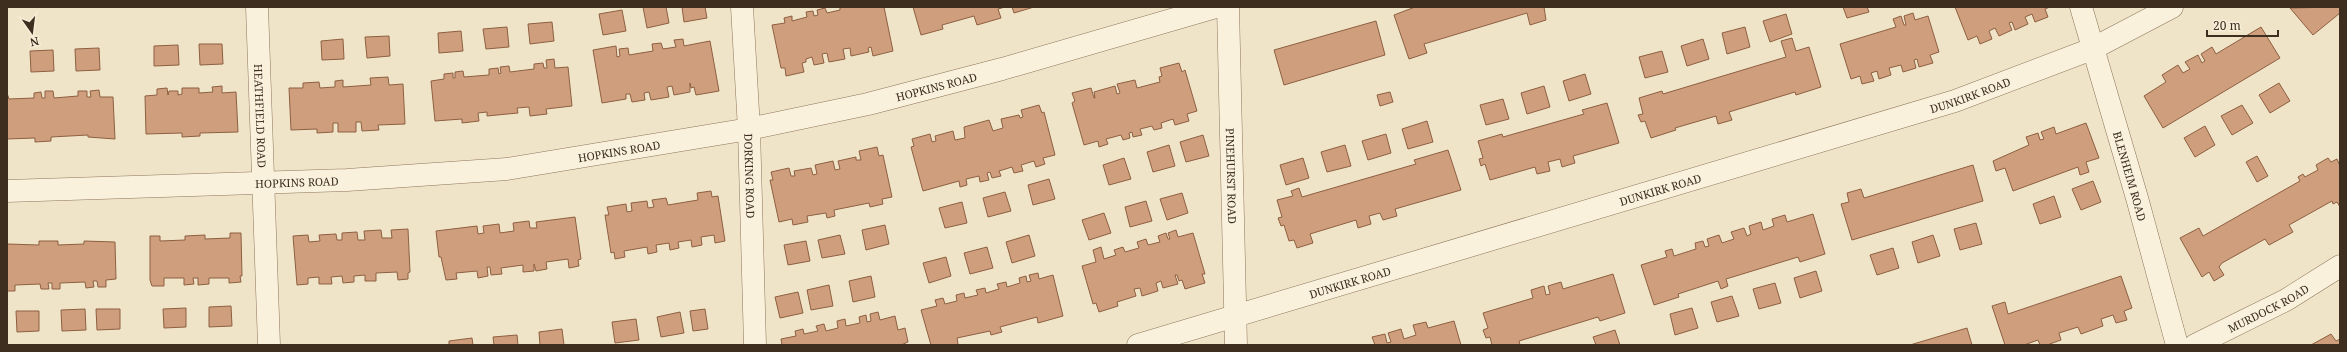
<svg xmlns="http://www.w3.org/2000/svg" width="2347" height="352" font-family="'Noto Serif',serif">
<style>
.building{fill:#cf9f7d;stroke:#8d5f41}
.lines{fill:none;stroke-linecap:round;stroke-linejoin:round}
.street-casing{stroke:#8d765c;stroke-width:23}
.street{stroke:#faf1dc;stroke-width:22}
.labels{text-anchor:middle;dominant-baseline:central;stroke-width:3;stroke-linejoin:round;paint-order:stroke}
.street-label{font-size:11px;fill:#3d2e20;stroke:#f7eed8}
</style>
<rect width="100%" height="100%" fill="#f0e4c8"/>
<g class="building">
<path d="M643,7H666L669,23L647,28Z"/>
<path d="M682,7H705L707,18L684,22Z"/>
<path d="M840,7H884L893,51L873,56L871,47L868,48L869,52L851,56L850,48L843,49L845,59L829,62L827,53L822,54L824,63L814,65L812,57L806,59V62L802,63L804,72L786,76L785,68H781L772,25L785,23L784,18L792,16V21L807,17L806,12L813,11L814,16L818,15L817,10L825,8L827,13L840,10Z"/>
<path d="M913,7H1005L998,9L1001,18L977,25L974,16L942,25L943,29L921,35Z"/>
<path d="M1012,7H1034L1014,13Z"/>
<path d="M1415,7H1544L1546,20L1530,25L1527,13L1424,44L1427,53L1409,59L1394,15Z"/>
<path d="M1843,7H1867L1869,12L1847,18Z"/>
<path d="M1955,7H2050L2045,9L2048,17L2035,22L2032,14L2025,17L2028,24L2015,30L2012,22L2009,23L2012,30L1999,36L1995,28L1989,31L1992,39L1980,44L1977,36L1968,40Z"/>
<path d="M2340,7V13L2313,35L2290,8Z"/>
<path d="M622,10L626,31L603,35L599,14Z"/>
<path d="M1913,13L1915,20L1928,16L1939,52L1930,55L1933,63L1919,67L1917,59L1914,60L1916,68L1903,72L1901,65L1889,68L1891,75L1879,79L1877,71L1871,73L1874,81L1862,84L1860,76L1851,79L1840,44L1896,27L1893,19L1901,16L1904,25H1906L1904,16Z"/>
<path d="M1786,14L1792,34L1770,42L1763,21Z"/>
<path d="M1376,21L1385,55L1284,85L1274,50Z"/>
<path d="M552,22L554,41L530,44L528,24Z"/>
<path d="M507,27L509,47L486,49L483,29Z"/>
<path d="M1745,27L1750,47L1727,54L1722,33Z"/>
<path d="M2261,27L2280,58L2163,128L2144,96L2166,82L2162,75L2178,65L2183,73L2190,69L2185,62L2198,55L2202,63L2205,61L2201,54L2212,47L2216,54Z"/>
<path d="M461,31L463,51L439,53L438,33Z"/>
<path d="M389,36L390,56L367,58L365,37Z"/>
<path d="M1792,38L1796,51L1809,47L1821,87L1796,95L1795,92L1729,112L1732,120L1718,124L1716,116L1675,128L1676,130L1651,138L1645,121L1641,122L1638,115L1643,114L1639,98L1662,91L1663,94L1786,57L1781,41Z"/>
<path d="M343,39L344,59L322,60L321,41Z"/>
<path d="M683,39L684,46L710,41L719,91L696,95L694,87L691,88L690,83V92L674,95L672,86L667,87L669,97L651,100L649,92L644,93L645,100L632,102L630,94H626V99L602,103L593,50L616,46L617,57L620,56L619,49L628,48L629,55L653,51L652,44L661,43L663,49L676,47L674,40Z"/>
<path d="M1703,39L1709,59L1687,66L1681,46Z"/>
<path d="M199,44H222L223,64L200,65Z"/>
<path d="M178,45L179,65L154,66V46Z"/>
<path d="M99,48L100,70L76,71L75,49Z"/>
<path d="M53,50L54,71L31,72L30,51Z"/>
<path d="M1662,51L1668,72L1645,78L1639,57Z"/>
<path d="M554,59L555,68L568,67L572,106L546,109L547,114L530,116L529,107L517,108L518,113L487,116V112L478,113L479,121L462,123V119L435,121L431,81L444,79V74L453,73V78H455V72L463,71L464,77L489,75V69L498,68L499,74L501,73L500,67L509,66L510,72L534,69V64L543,63L544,68H547L546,60Z"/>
<path d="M1179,63L1182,72L1185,70L1197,111L1187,114L1189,121L1175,125L1173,119L1161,123L1162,128L1154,130L1152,126L1140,129L1142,135L1133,137L1132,132L1129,133L1130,138L1123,140L1121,135L1106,139L1108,144L1099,147L1098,141L1084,145L1072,103L1075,101L1072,93L1091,88L1094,98H1095L1094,92L1115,86L1117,94L1120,93L1117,84L1135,80L1137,88L1160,82L1159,77L1162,76L1160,68Z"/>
<path d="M1585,74L1591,94L1569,101L1563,81Z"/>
<path d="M388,77L389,85L403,84L405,124L378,125L379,130L362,131L361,122H356V132H338V123H333V132L317,133V129L291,130L289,88H303V83L319,82L320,88L335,87V81L343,80V87L371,85L370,78Z"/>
<path d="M2279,83L2290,101L2270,113L2259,95Z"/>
<path d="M222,86V93L236,92L238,132L200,133V136L182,137V133L146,134L145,96L157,95V89L167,88L168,95L169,91H178V95L182,94V88H199V93L213,92L212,87Z"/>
<path d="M1544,86L1550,107L1527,114L1521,93Z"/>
<path d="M99,90L100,97H113L115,139L88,137V135L51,137V141L35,142V138L7,139V93L9,99L34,98V93L41,92L42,98H45V91H53L54,98L78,96V91H87V97H91L90,91Z"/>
<path d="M1390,92L1393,102L1380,106L1377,95Z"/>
<path d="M1503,99L1509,119L1486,125L1480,105Z"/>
<path d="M1607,103L1619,143L1573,156L1575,163L1562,167L1560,159L1548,162L1550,171L1537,174L1535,167L1490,180L1485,164L1481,166L1479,159L1483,158L1478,141L1502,134L1503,137L1584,114L1582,110Z"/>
<path d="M1039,105L1042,113L1044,112L1055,155L1043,158L1045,164L1036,167L1034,161L1021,165L1023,171L1014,173L1012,167L999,171L1001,176L992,178L990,172L987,173L989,180L980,182L979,176L966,179L967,185L960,187L959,181L923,191L911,147L914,146L912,139L930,134L932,142L936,141L935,136L953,131L955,140L965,138L964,127L989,120L993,131L1003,128L1001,119L1019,115L1020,118L1023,117L1021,110Z"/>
<path d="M2242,105L2253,123L2232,135L2221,116Z"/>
<path d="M1427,121L1433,142L1408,149L1402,129Z"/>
<path d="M2086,123L2099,158L2086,162L2089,172L2080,175L2078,167L2013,191L2005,168L1996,171L1993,161L2029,145L2026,137L2038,133L2040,140L2044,139L2041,132L2054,127L2056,134Z"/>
<path d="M2205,126L2215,145L2195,157L2184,138Z"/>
<path d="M1386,134L1391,153L1368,160L1362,141Z"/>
<path d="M1203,135L1209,156L1186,162L1180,142Z"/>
<path d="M1169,145L1175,166L1153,172L1147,152Z"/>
<path d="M1345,145L1351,166L1327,172L1321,152Z"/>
<path d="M877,147L879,156L883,155L892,197L882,199L883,204L870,207L869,203L834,210L835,216L827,218L826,213L807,216L808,222L793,225L792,219L779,222L770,180H773L771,172L789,168L791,176H795L794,171L811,168L813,175L817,174L815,165L833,161L835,170L840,169L838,161L856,157V160H861L859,151Z"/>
<path d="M1448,150L1461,190L1395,209L1397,216L1383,220L1380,213L1369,216L1371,224L1358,228L1356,220L1310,234L1313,243L1297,248L1294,240L1289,241L1284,225L1281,226L1278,218L1282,217L1277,200L1293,196L1291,191L1299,188L1302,197L1416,164L1414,160Z"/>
<path d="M2257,156L2268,176L2257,182L2246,162Z"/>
<path d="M1124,158L1131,179L1109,185L1103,165Z"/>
<path d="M1303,158L1309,178L1286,185L1280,165Z"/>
<path d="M2328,158L2331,162L2337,159L2340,166V207L2337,202L2333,204L2332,201L2289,225L2293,232L2269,245L2265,239L2222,263L2219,267L2224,275L2214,281L2209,272L2202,277L2180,238L2199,228L2203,236L2300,181L2298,177L2303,174L2305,177L2318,170L2316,165Z"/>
<path d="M1973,165L1983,201L1852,240L1841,204L1849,202L1847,193L1861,189L1864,198Z"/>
<path d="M1049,179L1055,199L1033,205L1028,185Z"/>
<path d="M2093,181L2101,202L2081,210L2072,189Z"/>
<path d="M711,191L712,197L718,196L725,241L715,243L714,235L701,237L702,245L692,247L691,240L678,242L679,248L670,250L669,243L656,245L657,252L648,254L647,247L624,251L625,257L615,259L614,252L611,253L605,215H609L607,207L626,204L627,212L632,211L631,203L647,201L648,208L654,207L652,200L666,198L668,205L698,200L697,193Z"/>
<path d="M1005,192L1011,211L988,217L983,198Z"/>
<path d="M1182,193L1188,213L1167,220L1160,199Z"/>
<path d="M2054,196L2061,217L2040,224L2033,204Z"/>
<path d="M1146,201L1152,221L1130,227L1125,207Z"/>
<path d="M962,202L967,223L945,228L939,208Z"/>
<path d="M1104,213L1111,233L1089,240L1082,220Z"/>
<path d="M1813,214L1825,254L1800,262L1798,257L1726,279L1728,286L1721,289L1718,281L1678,294L1679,297L1654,305L1641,265L1667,257L1665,251L1672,249L1674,256L1696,249L1695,243L1703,241L1705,247L1709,246L1707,239L1719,235L1722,243L1734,239L1731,232L1744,228L1747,236L1751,234L1749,226L1761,222L1763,230L1774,226L1772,219L1785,215L1787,222Z"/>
<path d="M575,217L581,259L578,260L579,266L569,268L568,259L546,262L547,269L536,271L534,264V271L523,272V265L501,268L502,274L491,275L490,267H487L488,276L478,278L477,271L456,273L457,279L446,280L441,257H439L436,231L477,226L478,234L484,233L483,226L499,224L500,233L514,231L513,223L529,221L530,228H537L536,222Z"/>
<path d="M1976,223L1982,244L1960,250L1954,229Z"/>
<path d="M885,225L889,244L866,250L862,230Z"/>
<path d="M408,229L410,272L408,273V279L398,280L397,272L376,273V281H365V275L354,276V282L343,283L342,276L331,277L332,284H319V277L308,278V284L297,285L293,236L308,235L309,242L320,241L319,235L336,234L337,240H342V233L357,232L358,240H365L364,231L381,230L382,238H392L391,230Z"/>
<path d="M1176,230L1178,237L1193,233L1205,274H1202L1205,283L1185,289L1182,280L1179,281L1177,275H1175L1178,284L1163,288L1161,281L1156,283L1158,291L1142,296L1140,288L1134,289L1136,296L1117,302L1118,306L1099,312L1096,303L1093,304L1082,266L1096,262L1093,250L1101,247L1104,259L1116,255L1114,250L1123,247L1125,252L1139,248L1137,242L1146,239L1148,245L1160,242L1158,236L1166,233L1168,239H1170L1168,233Z"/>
<path d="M230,233H241L242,276H240L241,282L229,283V278H209V284L198,285V278H193L194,284L184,285V278H164V286H152L150,280V236H160V241L185,240V236L205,235V239L230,238Z"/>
<path d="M840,235L845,254L822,258L818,240Z"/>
<path d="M1029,235L1035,256L1012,263L1006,242Z"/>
<path d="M1933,235L1940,256L1918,263L1912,242Z"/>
<path d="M39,241H58V245L84,244V241L115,242L116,279L106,280V287H98L97,281H93L94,287L86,288L85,282L60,283V289H52V283H48L49,289H41L40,284L15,285V291H7V244L39,245Z"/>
<path d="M806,241L810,261L788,265L784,245Z"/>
<path d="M987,247L993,268L970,274L964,253Z"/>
<path d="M1893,248L1899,268L1877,275L1870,255Z"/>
<path d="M946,257L951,276L929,283L923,263Z"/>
<path d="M1816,271L1822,291L1800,298L1794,278Z"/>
<path d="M1038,273L1039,279L1053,275L1063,316L1038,323L1037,317L1000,327L1002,332L991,335L990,331L957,338L958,344L956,345H931L921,310L937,306L935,300L943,298L945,304L957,301L956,295L964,293L965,298L978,295L976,290L985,288L986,293L999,289L997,284L1006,282L1007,287L1020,283L1019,278L1026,276L1027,282L1031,281L1029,275Z"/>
<path d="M1613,274L1625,313L1600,321L1598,317L1519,341L1520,345H1492L1490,337L1486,338L1483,330L1488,328L1483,313L1533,298L1531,290L1544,286L1546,295L1550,294L1548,286L1561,282L1563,289Z"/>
<path d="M871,276L875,297L853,302L849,281Z"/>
<path d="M2121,276L2132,308L2124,311L2127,320L2116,323L2113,315L2101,319L2103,326L2081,334L2078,327L2059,333L2061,340L2047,345H2040L2038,340L2024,345H2005L1992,306L2005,302L2008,314Z"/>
<path d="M1775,283L1781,303L1759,309L1753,289Z"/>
<path d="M829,285L833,306L811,310L807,290Z"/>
<path d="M798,292L803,313L780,318L775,297Z"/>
<path d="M1732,296L1739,316L1717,322L1711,302Z"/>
<path d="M231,306L232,326L209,327V307Z"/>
<path d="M186,308V327L164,328L163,309Z"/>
<path d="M1692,308L1698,328L1675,335L1670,314Z"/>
<path d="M85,309L86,330L62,331L61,310Z"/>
<path d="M96,309H120V329L97,330Z"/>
<path d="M705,309L708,329L693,331L690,311Z"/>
<path d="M16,311H39V331L17,332Z"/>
<path d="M680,312L684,333L661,337L657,317Z"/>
<path d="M878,312L880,320L895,316L898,330L905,328L908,342L901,345H782L781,339L796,336L795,331L803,329L804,334L818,331L816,326L824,324L826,331L838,328L837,321L845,319L846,326L860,323L859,317L866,315L867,322L871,321L870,314Z"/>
<path d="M636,319L639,340L615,343L612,322Z"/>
<path d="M1454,321L1461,345H1375L1372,337L1385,334L1387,343L1391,342L1388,333L1401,329L1404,339L1416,335L1413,325L1426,322L1428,328Z"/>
<path d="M1967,328L1972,345H1910Z"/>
<path d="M562,329L564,345H540L539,332Z"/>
<path d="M1615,330L1620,345H1596L1593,337Z"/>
<path d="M2331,334L2336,341L2340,339V345H2311Z"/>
<path d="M517,335L518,345H494L493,337Z"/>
<path d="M472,338L473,345H449V341Z"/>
</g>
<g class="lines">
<defs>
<g id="street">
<path id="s1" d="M257,7L269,345"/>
<path id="s2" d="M742,7L749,129L755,345"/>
<path id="s3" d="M1228,7L1236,345"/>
<path id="s4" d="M2081,7L2137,198L2177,345"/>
<path id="s5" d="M7,191L347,180L507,169L749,129L868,104L1002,69L1216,7"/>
<path id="s6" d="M1138,345L1955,101L2092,49L2172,7"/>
<path id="s7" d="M2195,345L2286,300L2340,266"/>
</g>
</defs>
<use href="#street" class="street-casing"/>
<use href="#street" class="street"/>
</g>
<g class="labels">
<g class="street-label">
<text stroke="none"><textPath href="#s5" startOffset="938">HOPKINS ROAD</textPath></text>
<text stroke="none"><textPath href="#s6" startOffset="869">DUNKIRK ROAD</textPath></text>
<text stroke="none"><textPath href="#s1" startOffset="109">HEATHFIELD ROAD</textPath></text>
<text stroke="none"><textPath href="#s5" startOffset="614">HOPKINS ROAD</textPath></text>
<text stroke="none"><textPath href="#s2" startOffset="169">DORKING ROAD</textPath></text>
<text stroke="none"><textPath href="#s3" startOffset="169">PINEHURST ROAD</textPath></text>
<text stroke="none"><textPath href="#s4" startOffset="176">BLENHEIM ROAD</textPath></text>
<text stroke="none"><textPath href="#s5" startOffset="290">HOPKINS ROAD</textPath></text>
<text stroke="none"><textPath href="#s6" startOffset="545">DUNKIRK ROAD</textPath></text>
<text stroke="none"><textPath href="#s6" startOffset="221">DUNKIRK ROAD</textPath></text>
<text stroke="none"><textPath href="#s7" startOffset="82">MURDOCK ROAD</textPath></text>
</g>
</g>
<rect width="2347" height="352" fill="none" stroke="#3d2e20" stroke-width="16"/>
<g transform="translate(32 32) rotate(166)" stroke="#f7eed8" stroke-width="3" paint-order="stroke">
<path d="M0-3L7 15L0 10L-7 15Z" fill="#3d2e20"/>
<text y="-6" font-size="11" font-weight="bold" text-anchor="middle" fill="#3d2e20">N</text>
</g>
<path d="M2207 30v6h71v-6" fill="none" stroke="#3d2e20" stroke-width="2"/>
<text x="2213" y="30" font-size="12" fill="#3d2e20" stroke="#f7eed8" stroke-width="3" paint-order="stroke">20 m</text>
</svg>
